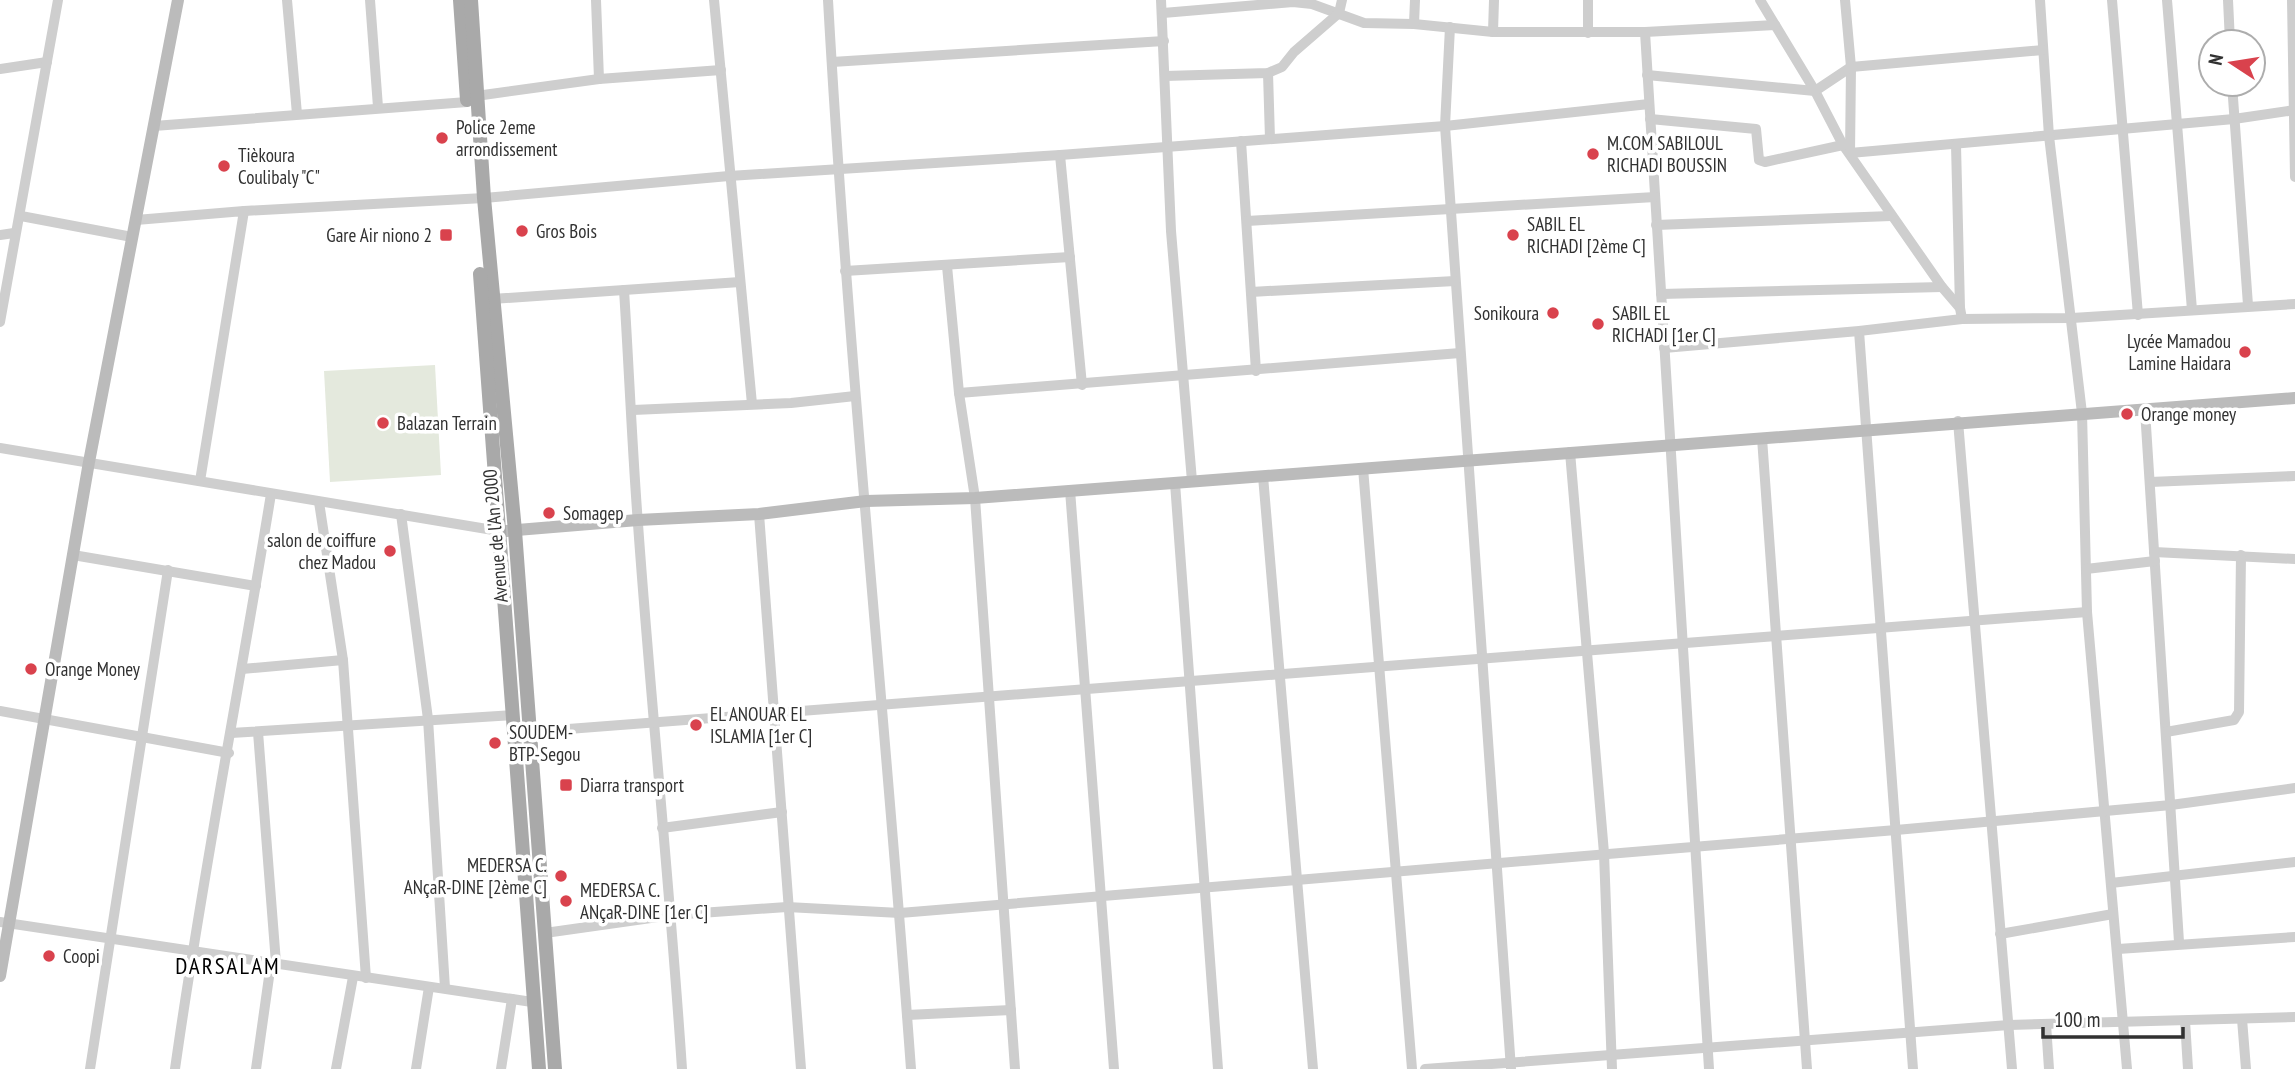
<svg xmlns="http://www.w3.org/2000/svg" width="2295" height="1069" font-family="'PT Sans Narrow',sans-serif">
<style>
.green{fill:#e4e9dd}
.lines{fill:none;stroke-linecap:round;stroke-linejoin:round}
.street{stroke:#cecece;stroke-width:10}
.secondary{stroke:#bbb;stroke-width:12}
.primary{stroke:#a9a9a9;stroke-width:14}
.poi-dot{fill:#d9424d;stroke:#fff;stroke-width:2.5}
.labels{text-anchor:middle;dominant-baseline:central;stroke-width:7;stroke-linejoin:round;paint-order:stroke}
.poi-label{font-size:19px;fill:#313131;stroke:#fff;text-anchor:start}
.street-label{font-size:19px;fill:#313131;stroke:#fff}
.quarter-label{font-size:23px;letter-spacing:2px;fill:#000;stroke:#fff}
</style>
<rect width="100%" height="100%" fill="#fff"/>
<path class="green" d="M435,365L441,475L330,482L324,371Z"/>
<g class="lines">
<g class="street">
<path d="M287,0L297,114"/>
<path d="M370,0L378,107"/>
<path d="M596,0L599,79"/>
<path d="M714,0L752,404"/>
<path d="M828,0C848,357 885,713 911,1069"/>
<path d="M1161,0L1171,231L1192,481"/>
<path d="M1588,0V33"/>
<path d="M1760,0L1815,91L1843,145L1942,287L1960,308L1962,319"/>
<path d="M1845,0L1851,67L1850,153L2234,119L2295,110"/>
<path d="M2040,0L2049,136L2082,413L2087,612L2127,1069"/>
<path d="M2112,0L2138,315"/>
<path d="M2167,0L2192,310"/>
<path d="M2228,0L2230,42"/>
<path d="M2292,0L2295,177"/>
<path d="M1163,13L1293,2L1312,4L1364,23L1414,24L1493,32H1645L1775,25"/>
<path d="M1414,24L1415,0"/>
<path d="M1450,27L1445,126L1511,1069"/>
<path d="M1493,32L1494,0"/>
<path d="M1645,32L1709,1069"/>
<path d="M832,62L1164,41"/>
<path d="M0,69L47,62"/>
<path d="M1268,73L1270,139"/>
<path d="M1647,75L1815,91L1851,67L2043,50"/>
<path d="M1165,76L1268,73L1282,67L1294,52L1339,13L1342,0"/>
<path d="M2232,84L2248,305"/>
<path d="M476,96L599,79L721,70"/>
<path d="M1650,119L1756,129L1759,160L1765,162L1843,145"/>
<path d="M154,126L467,102"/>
<path d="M1241,141L1256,371"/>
<path d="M1956,145L1960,308"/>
<path d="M1060,155L1082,385"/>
<path d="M244,211L484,198L729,176L1060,155L1445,126L1649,104"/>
<path d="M21,216L132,237"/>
<path d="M136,220L244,211L200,481"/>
<path d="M1247,221L1655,197"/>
<path d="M1656,225L1891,216"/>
<path d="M0,235L14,233"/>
<path d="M947,266L959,393L975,498L1015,1069"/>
<path d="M845,271L1070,257"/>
<path d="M624,290C629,368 632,446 638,524C651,706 670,887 682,1069"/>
<path d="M1251,292L1455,281"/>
<path d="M1661,294L1942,287"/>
<path d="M492,299L740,282"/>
<path d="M0,322L58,0"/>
<path d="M1859,331L1913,1069"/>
<path d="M1664,348L1859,331L1962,319L2072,318L2295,304"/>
<path d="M959,393L1460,353"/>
<path d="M633,410L791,403L855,396"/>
<path d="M2145,410L2179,942"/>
<path d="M1958,421L2012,1069"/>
<path d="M1762,438L1807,1069"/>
<path d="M0,448L499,531"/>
<path d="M1570,452L1604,853L1612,1069"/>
<path d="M1363,468L1412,1069"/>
<path d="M1263,476L1313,1069"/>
<path d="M2150,482L2295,476"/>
<path d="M1175,483L1218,1069"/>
<path d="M1070,490L1114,1069"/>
<path d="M319,502L343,660L366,978"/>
<path d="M401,514L428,719L445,988"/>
<path d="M759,514L801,1069"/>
<path d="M2154,552L2295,559"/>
<path d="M73,555L256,586"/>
<path d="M2086,569L2155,561"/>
<path d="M242,669L343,660"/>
<path d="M0,711L229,753"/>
<path d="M258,732L276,963"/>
<path d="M529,732L2087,612"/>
<path d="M2166,732L2234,720L2239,712L2241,555"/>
<path d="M231,733L514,715"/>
<path d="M662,828L782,812"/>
<path d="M2111,883L2295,862"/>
<path d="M0,922L532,1002"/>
<path d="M545,933L672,915L787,907L900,913L1896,830L2171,805L2295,788"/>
<path d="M2000,934L2113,914"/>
<path d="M2118,949L2295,937"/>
<path d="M907,1015L1011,1010"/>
<path d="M2242,1019L2246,1069"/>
<path d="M2185,1021L2188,1069"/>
<path d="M2046,1024L2049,1069"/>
<path d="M90,1069L168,570"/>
<path d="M175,1069C202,877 240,685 271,494"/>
<path d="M256,1069L271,963"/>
<path d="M336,1069L353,977"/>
<path d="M416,1069L429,987"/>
<path d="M501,1069L512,999"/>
<path d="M1425,1069L2009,1025L2295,1017"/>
</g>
<g class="secondary">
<path d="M506,531L638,520L759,514L866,501L975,498L2295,398"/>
<path d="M0,976L89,462L178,0"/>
</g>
<g class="primary">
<path d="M460,0L467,100"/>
<path d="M471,0L484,198L515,531L555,1069"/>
<path d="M480,274L539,1069"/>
</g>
</g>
<g class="poi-dot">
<circle cx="442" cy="138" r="7"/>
<circle cx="1593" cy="154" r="7"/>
<circle cx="224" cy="166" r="7"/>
<circle cx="522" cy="231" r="7"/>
<rect x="439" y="228" width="14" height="14" rx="3.5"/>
<circle cx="1513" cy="235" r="7"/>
<circle cx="1553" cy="313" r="7"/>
<circle cx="1598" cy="324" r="7"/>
<circle cx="2245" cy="352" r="7"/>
<circle cx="2127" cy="414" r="7"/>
<circle cx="383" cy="423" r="7"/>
<circle cx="549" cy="513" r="7"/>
<circle cx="390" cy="551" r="7"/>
<circle cx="31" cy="669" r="7"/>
<circle cx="696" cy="725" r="7"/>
<circle cx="495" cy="743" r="7"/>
<rect x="559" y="778" width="14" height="14" rx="3.5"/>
<circle cx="561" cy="876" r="7"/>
<circle cx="566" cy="901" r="7"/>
<circle cx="49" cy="956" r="7"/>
</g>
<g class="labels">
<g class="poi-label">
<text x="456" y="127">Police 2eme<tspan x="456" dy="22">arrondissement</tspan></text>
<text x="1607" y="143">M.COM SABILOUL<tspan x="1607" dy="22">RICHADI BOUSSIN</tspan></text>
<text x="238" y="155">Tièkoura<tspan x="238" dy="22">Coulibaly "C"</tspan></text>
<text x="1527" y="224">SABIL EL<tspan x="1527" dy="22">RICHADI [2ème C]</tspan></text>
<text x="536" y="231">Gros Bois</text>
<text x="432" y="235" text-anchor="end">Gare Air niono 2</text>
<text x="1539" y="313" text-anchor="end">Sonikoura</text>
<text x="1612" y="313">SABIL EL<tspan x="1612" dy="22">RICHADI [1er C]</tspan></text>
<text x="2231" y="341" text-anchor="end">Lycée Mamadou<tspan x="2231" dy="22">Lamine Haidara</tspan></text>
<text x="2141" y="414">Orange money</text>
<text x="397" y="423">Balazan Terrain</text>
<text x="563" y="513">Somagep</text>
<text x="376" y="540" text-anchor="end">salon de coiffure<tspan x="376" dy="22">chez Madou</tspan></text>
<text x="45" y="669">Orange Money</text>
<text x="710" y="714">EL ANOUAR EL<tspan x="710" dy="22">ISLAMIA [1er C]</tspan></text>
<text x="509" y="732">SOUDEM-<tspan x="509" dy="22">BTP-Segou</tspan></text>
<text x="580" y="785">Diarra transport</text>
<text x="547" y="865" text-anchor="end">MEDERSA C.<tspan x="547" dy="22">ANçaR-DINE [2ème C]</tspan></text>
<text x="580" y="890">MEDERSA C.<tspan x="580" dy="22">ANçaR-DINE [1er C]</tspan></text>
<text x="63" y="956">Coopi</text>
</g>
<g class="street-label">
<text transform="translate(495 536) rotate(-95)">Avenue de l'An 2000</text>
</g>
<g class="quarter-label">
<text x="228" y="965">DARSALAM</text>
</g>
</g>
<g transform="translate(2232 63) rotate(282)"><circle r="33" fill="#ffffff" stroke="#adadad" stroke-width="2"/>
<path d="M0-5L12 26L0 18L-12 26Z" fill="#d9424d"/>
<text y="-10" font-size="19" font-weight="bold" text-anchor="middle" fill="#313131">N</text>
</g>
<path d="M2043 1027v10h140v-10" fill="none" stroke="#313131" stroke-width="3.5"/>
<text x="2054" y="1027" font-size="21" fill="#313131" stroke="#ffffff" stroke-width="5" paint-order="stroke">100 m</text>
</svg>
